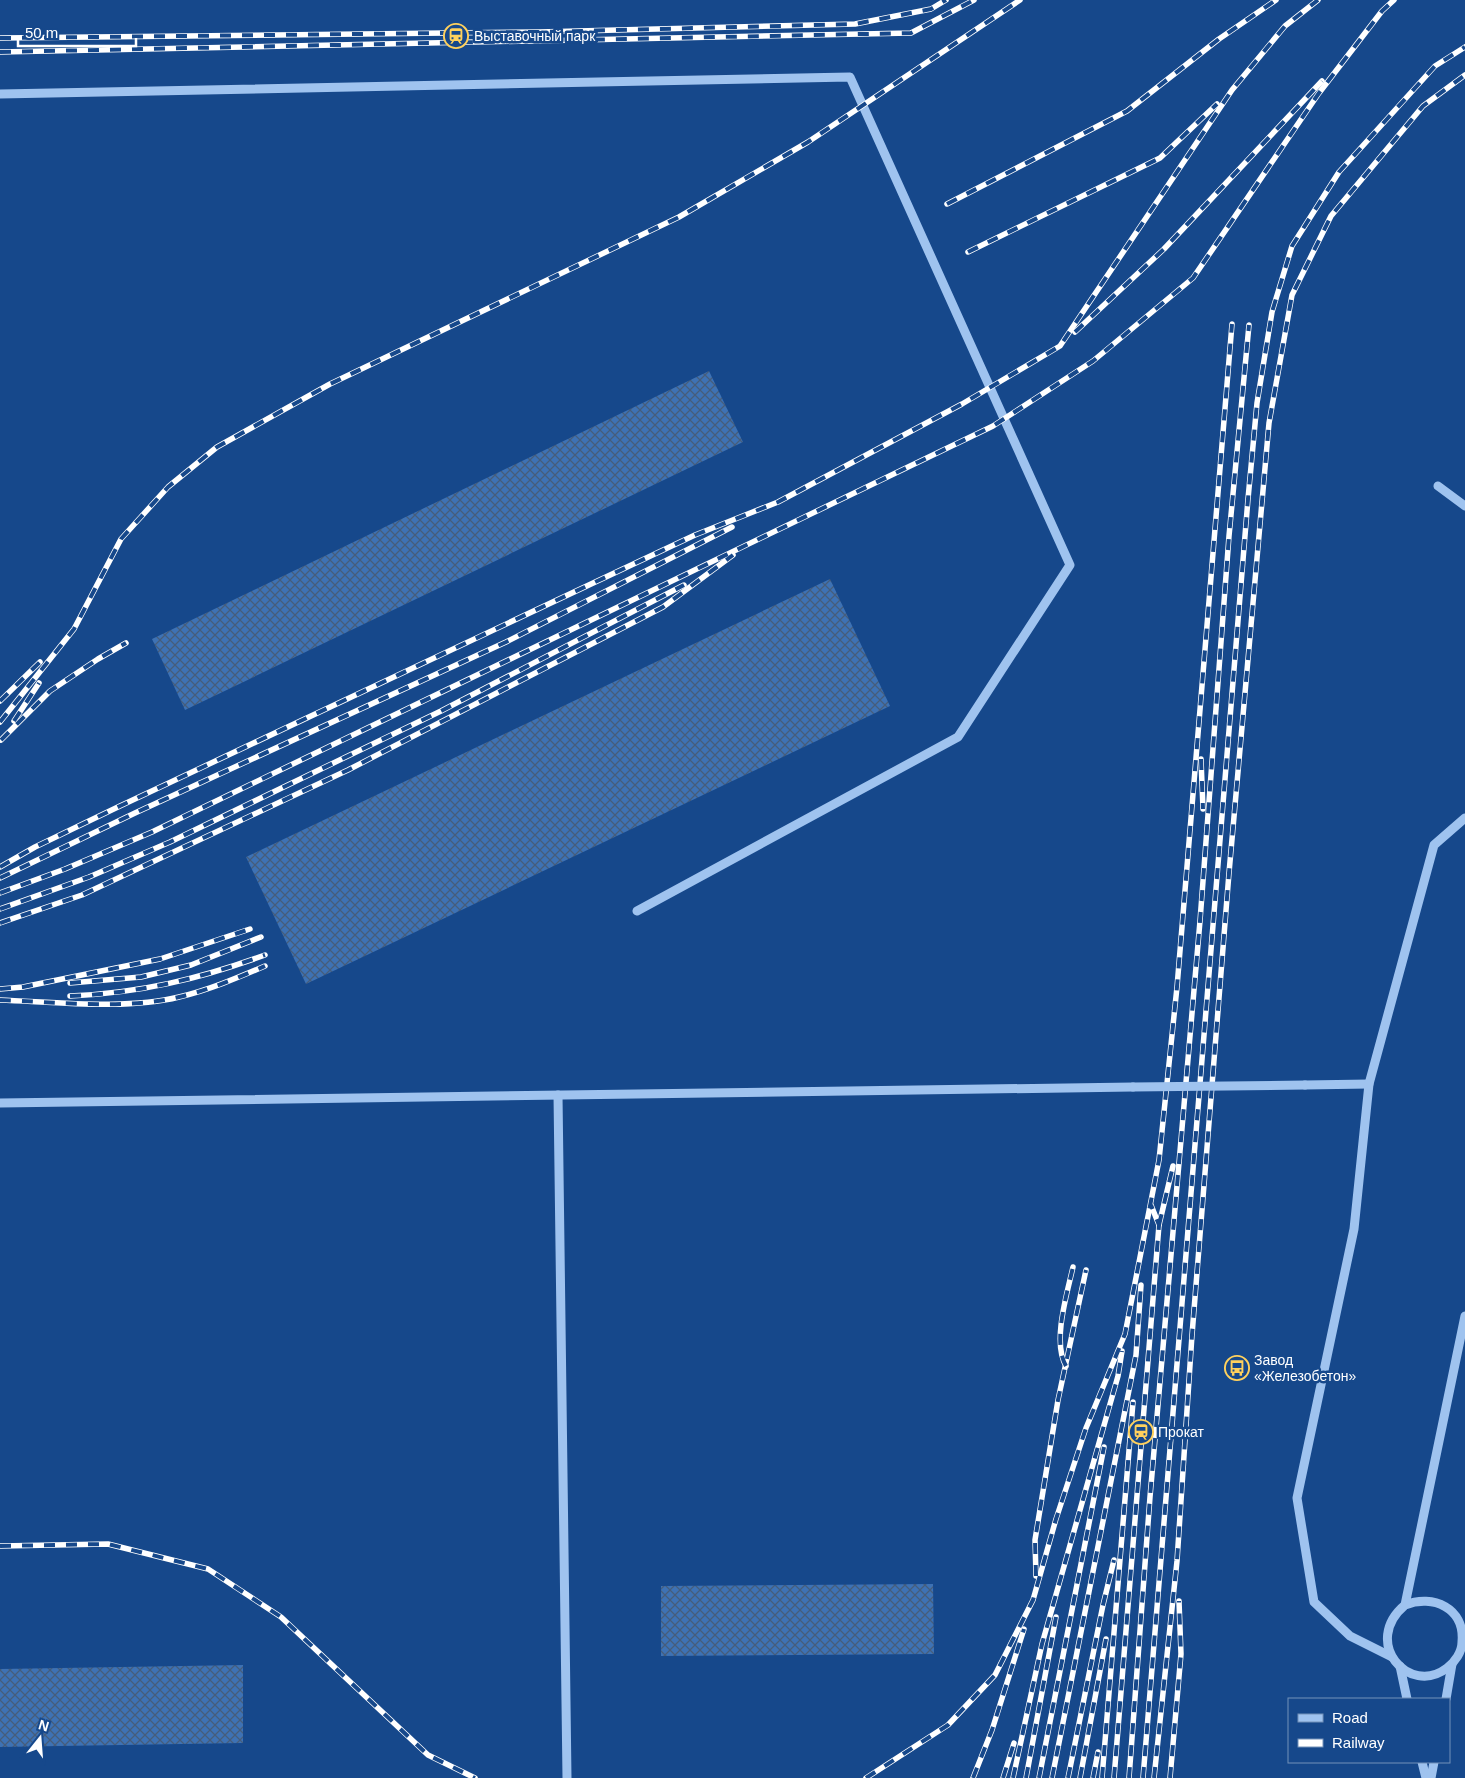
<svg xmlns="http://www.w3.org/2000/svg" width="1465" height="1778" font-family="Arial,sans-serif">
<style>
.building{fill:url(#building-cross-hatch)}
.lines{fill:none;stroke-linecap:round;stroke-linejoin:round}
.minor{stroke:#9fc3ef;stroke-width:9}
.rail-casing{stroke:#fff;stroke-width:5.5}
.rail{stroke:#16488b;stroke-width:4;stroke-dasharray:11;stroke-linecap:butt}
.minor-bridge{stroke:#9fc3ef;stroke-width:9}
.labels{text-anchor:middle;dominant-baseline:central;stroke-width:5;stroke-linejoin:round;paint-order:stroke}
.poi-label{font-size:14px;fill:#fff;stroke:#16488b;text-anchor:start}
</style>
<defs>
<pattern id="building-cross-hatch" width="8" height="8" patternUnits="userSpaceOnUse" patternTransform="scale(1.25)"><rect width="8" height="8" fill="#3e72b4"/><path d="M0 0l8 8M0 8l8-8" fill="none" stroke="#465d7b"/></pattern>
</defs>
<rect width="100%" height="100%" fill="#16488b"/>
<g class="building">
<path d="M709,371L743,442L185,710L152,639Z"/>
<path d="M830,579L890,706L306,984L246,857Z"/>
<path d="M933,1584L934,1654L661,1656V1586Z"/>
<path d="M243,1665V1743L0,1747V1669Z"/>
</g>
<g class="lines">
<g class="minor">
<path d="M0,94L850,77L1070,565L958,737L637,911"/>
<path d="M1438,486L1465,506"/>
<path d="M1305,1085L1369,1084"/>
<path d="M558,1095L567,1778"/>
<path d="M0,1103L1133,1087"/>
<path d="M1405,1605C1433,1594 1465,1608 1462,1642C1462,1652 1455,1662 1447,1668C1409,1697 1361,1642 1405,1605L1465,1316"/>
<path d="M1392,1657L1350,1636L1314,1602L1297,1498L1354,1229L1369,1084L1434,845L1465,818"/>
<path d="M1400,1666L1407,1699"/>
<path d="M1446,1699L1452,1664"/>
<path d="M1422,1762L1426,1778"/>
<path d="M1431,1778L1434,1762"/>
</g>
<defs>
<g id="rail">
<path d="M0,38L539,32L855,24L931,9L946,0"/>
<path d="M0,52L911,33L974,0"/>
<path d="M947,204L1127,111L1219,39L1276,0"/>
<path d="M968,252L1160,158L1217,104"/>
<path d="M1075,332L1164,249L1322,81"/>
<path d="M0,701L40,662"/>
<path d="M14,721L39,683"/>
<path d="M0,722L74,629L121,539L168,487L217,447L330,384L679,217L808,142L1020,0"/>
<path d="M1,740L50,691L98,659L126,643"/>
<path d="M1201,759L1203,809"/>
<path d="M0,867L35,847L120,806L695,535L778,502L962,404L1060,346L1232,90L1285,26L1318,0"/>
<path d="M0,878L135,813L506,642L732,527"/>
<path d="M0,893L65,869L152,832L993,426L1093,361L1193,278L1319,93L1382,11L1394,0"/>
<path d="M0,909L89,877L170,842L441,711L684,585"/>
<path d="M0,923L82,895L348,770L663,607L733,555"/>
<path d="M70,983L141,977L191,965L261,937"/>
<path d="M0,989L23,987L160,959L250,929"/>
<path d="M70,996C140,993 199,979 265,955"/>
<path d="M0,1000C55,1002 127,1010 179,997C209,990 237,978 265,966"/>
<path d="M1159,1225L1173,1166"/>
<path d="M1066,1366C1052,1342 1067,1294 1073,1267"/>
<path d="M0,1546L108,1544L208,1569L281,1617L428,1755L475,1778"/>
<path d="M1036,1576L1035,1540L1058,1400L1086,1270"/>
<path d="M866,1778L948,1725L995,1675L1033,1600L1056,1519L1086,1428L1125,1334L1159,1160L1177,987L1232,324"/>
<path d="M973,1778L992,1730L1024,1629"/>
<path d="M1003,1778L1014,1743"/>
<path d="M1013,1778L1042,1644L1118,1376L1122,1351"/>
<path d="M1026,1778L1056,1617"/>
<path d="M1039,1778L1104,1447"/>
<path d="M1052,1778L1136,1355L1141,1285"/>
<path d="M1068,1778L1103,1605L1114,1560"/>
<path d="M1080,1778L1106,1639"/>
<path d="M1093,1778L1098,1752"/>
<path d="M1102,1778L1133,1402"/>
<path d="M1114,1778L1159,1225L1151,1205"/>
<path d="M1129,1778L1150,1497L1200,921L1229,536L1249,325"/>
<path d="M1143,1778L1248,499L1257,403L1272,312L1292,246L1339,172L1435,66L1465,47"/>
<path d="M1154,1778L1177,1561L1192,1335L1229,873L1269,423L1292,295L1331,216L1423,106L1465,75"/>
<path d="M1170,1778L1181,1654L1179,1601"/>
</g>
</defs>
<use href="#rail" class="rail-casing"/>
<use href="#rail" class="rail"/>
<path class="minor-bridge" d="M1133,1087L1305,1085"/>
</g>
<defs>
<symbol id="station-ring" viewBox="-11 -11 22 22"><circle r="9.5" fill="#16488b" stroke="#ffd15d" stroke-width="1.5"/><path d="M-3-6H3Q5-6 5-4V2Q5 4 3 4L4.5 6H3L1.5 4h-3L-3 6H-4.5L-3 4Q-5 4-5 2V-4Q-5-6-3-6ZM-3.5-4v3h7v-3ZM-3.5 1v1.5H-2V1ZM2 1v1.5H3.5V1Z" fill="#ffd15d"/></symbol>
<symbol id="bus-ring" viewBox="-11 -11 22 22"><circle r="9.5" fill="#16488b" stroke="#ffd15d" stroke-width="1.5"/><path d="M-5-6H5V4H4V6H2V4H-2V6H-4V4H-5ZM-3.5-4V0h7V-4ZM-3.5 1.2v1.5H-2V1.2ZM2 1.2v1.5H3.5V1.2Z" fill="#ffd15d"/></symbol>
</defs>
<g fill-rule="evenodd">
<use href="#station-ring" x="442" y="22" width="28" height="28"/>
<use href="#bus-ring" x="1223" y="1354" width="28" height="28"/>
<use href="#station-ring" x="1127" y="1418" width="28" height="28"/>
</g>
<g class="labels">
<g class="poi-label">
<text x="474" y="36">Выставочный парк</text>
<text x="1254" y="1360">Завод<tspan x="1254" dy="16">«Железобетон»</tspan></text>
<text x="1158" y="1432">Прокат</text>
</g>
</g>
<rect x="1288" y="1698" width="162" height="65" fill="#16488b" stroke="#7391b9"/>
<rect x="1298" y="1714" width="25" height="8" fill="#9fc3ef" stroke="#7391b9"/>
<text x="1332" y="1723" font-size="15" fill="#ffffff">Road</text>
<rect x="1298" y="1739" width="25" height="8" fill="#ffffff" stroke="#7391b9"/>
<text x="1332" y="1748" font-size="15" fill="#ffffff">Railway</text>
<g transform="translate(40 1738) rotate(17)" stroke="#16488b" stroke-width="4" paint-order="stroke">
<path d="M0-4L9 19L0 12L-9 19Z" fill="#ffffff"/>
<text y="-8" font-size="14" font-weight="bold" text-anchor="middle" fill="#ffffff">N</text>
</g>
<path d="M18 38v8h118v-8" fill="none" stroke="#ffffff" stroke-width="2.5"/>
<text x="25" y="38" font-size="15" fill="#ffffff" stroke="#16488b" stroke-width="4" paint-order="stroke">50 m</text>
</svg>
